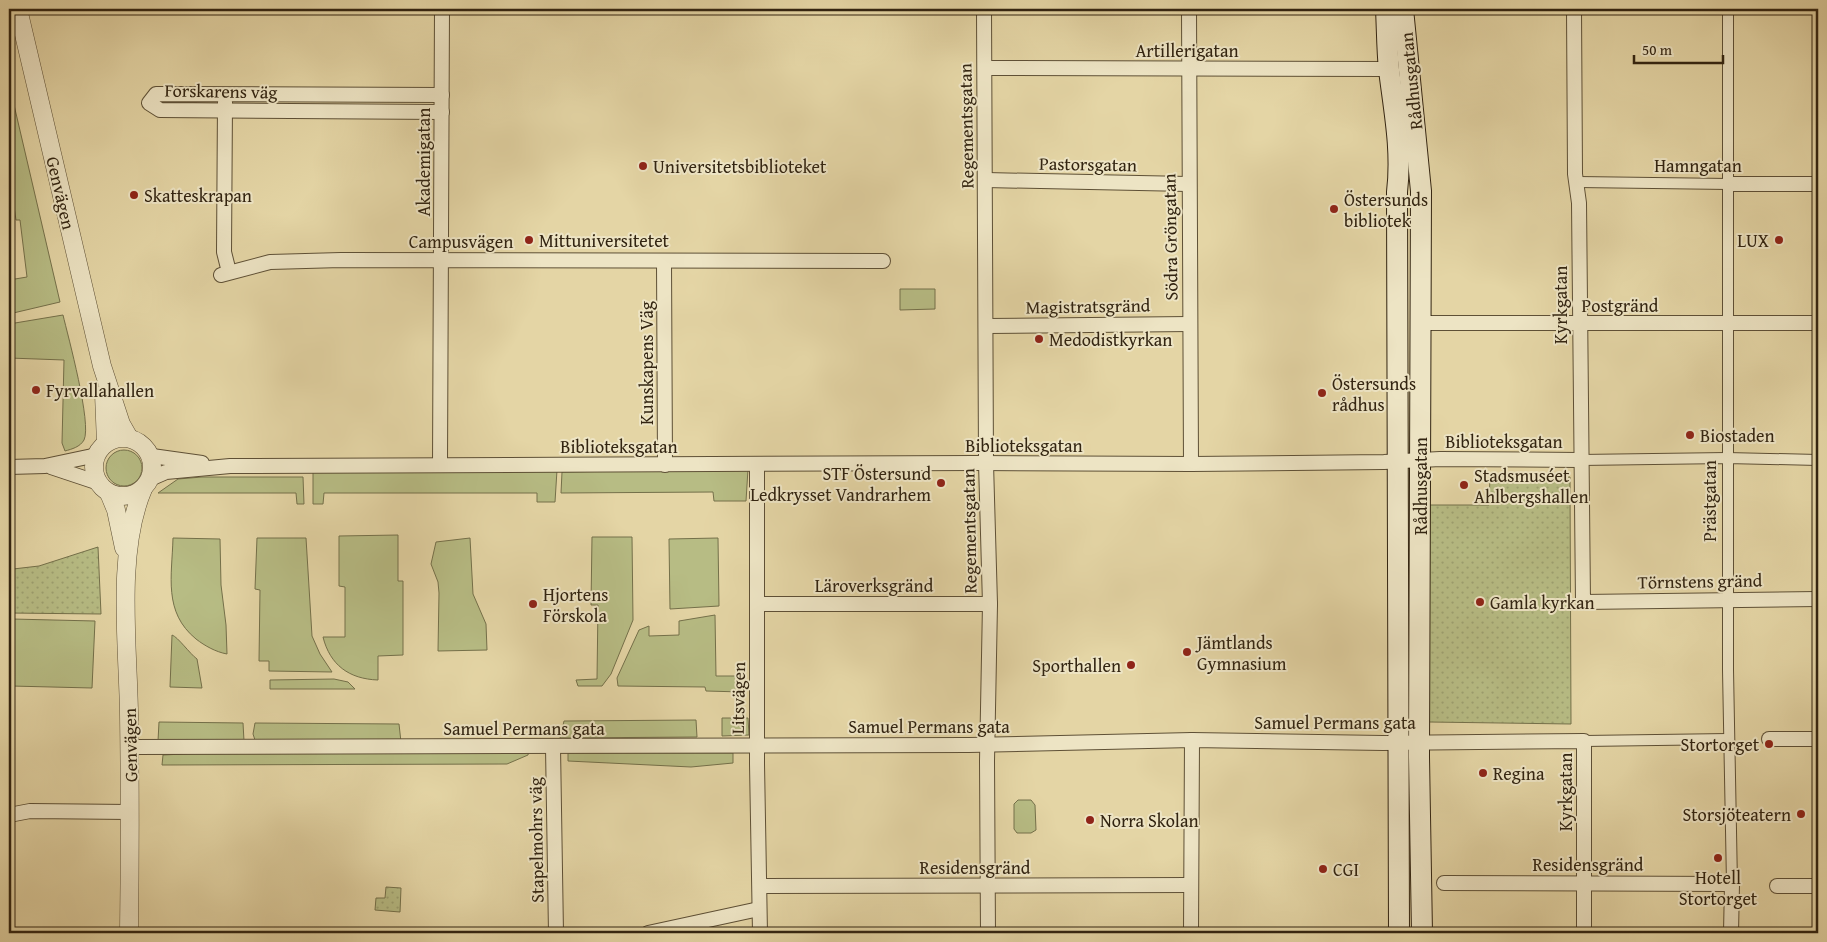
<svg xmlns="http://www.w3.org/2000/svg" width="1827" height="942" font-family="'Gentium Book Plus',serif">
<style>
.grass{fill:#b7bc84;stroke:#74704a}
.park{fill:url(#park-dots);stroke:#74704a}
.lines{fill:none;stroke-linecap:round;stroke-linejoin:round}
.pedestrian-casing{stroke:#5e5036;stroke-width:12}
.minor-casing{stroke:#5e5036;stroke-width:16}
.tertiary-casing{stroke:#5e5036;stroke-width:19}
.secondary-casing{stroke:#322411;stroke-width:22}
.pedestrian{stroke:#ede4c4;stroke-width:10}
.minor{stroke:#ede4c4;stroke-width:14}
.tertiary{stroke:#ede4c4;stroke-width:18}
.secondary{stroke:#ede4c4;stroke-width:20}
.poi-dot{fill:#8f2418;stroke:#ede4c4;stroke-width:2}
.labels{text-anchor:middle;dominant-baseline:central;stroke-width:4;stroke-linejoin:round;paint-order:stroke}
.street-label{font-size:18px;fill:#322411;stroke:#ede4c4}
.poi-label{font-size:18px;fill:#322411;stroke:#ede4c4;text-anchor:start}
</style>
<defs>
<pattern id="park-dots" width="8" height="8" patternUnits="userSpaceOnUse" patternTransform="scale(1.25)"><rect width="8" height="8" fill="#b7bc84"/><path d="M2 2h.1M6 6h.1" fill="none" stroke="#9ea171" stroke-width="1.8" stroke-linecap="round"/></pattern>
</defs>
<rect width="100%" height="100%" fill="#e4d5a5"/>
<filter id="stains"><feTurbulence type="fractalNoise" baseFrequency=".004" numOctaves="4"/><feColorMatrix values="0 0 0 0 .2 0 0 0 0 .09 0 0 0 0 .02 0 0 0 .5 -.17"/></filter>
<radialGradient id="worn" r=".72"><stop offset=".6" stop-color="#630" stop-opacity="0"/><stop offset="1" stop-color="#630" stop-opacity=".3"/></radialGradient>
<g class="grass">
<path d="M9,92H11L60,302L9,314V280L27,277L20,220H16L9,173Z"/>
<path d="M900,289H935V309L900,310Z"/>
<path d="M63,315C68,336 92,424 84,440C80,447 72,449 65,451L62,443L64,360L9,358V324Z"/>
<circle cx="124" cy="468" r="18"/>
<path d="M313,469L557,470L555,502H537V493H324L323,504H313Z"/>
<path d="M748,469L746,501H714L713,492L561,493L562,472Z"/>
<path d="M202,477H303L304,504H297L296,493H158L178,479Z"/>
<path d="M398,535V581H403V655L378,656V680C349,679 330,665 323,637H345V587L339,586V536Z"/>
<path d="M592,537H632L633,620L611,674L602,686H578L576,680L597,679L598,605H591Z"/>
<path d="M173,538L220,539L221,585L226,625L227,654C216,652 205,646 196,639C163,612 172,576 173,538Z"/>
<path d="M257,538H306L312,636L320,654L332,672L269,671V661H259L260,590L255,589Z"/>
<path d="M470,538L473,594L486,624L487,650L438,651L439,593L438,582L431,564L436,542Z"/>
<path d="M718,538L719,606L670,609L669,539Z"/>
<path d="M715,615L716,676H739L742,692L706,691L705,687L618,686L617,678L639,630L649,626V636L679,635V621Z"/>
<path d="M12,619L95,621L92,688L11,686Z"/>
<path d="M172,635C178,637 190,654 197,659L202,688L170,687Z"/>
<path d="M334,679L348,682L355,689H270V680Z"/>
<path d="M722,718H748L749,735L722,736Z"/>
<path d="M696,720L697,737L560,738L564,721Z"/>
<path d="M159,722L243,723L244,741H158Z"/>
<path d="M255,723L399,724L401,742L256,743L253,734Z"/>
<path d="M529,751L528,755L507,764L162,765L163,755L222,752Z"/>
<path d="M568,753H733V763L691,767L568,761Z"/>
<path d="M1018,800H1031L1035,805L1036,830L1031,833H1017L1014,829V804Z"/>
</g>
<g class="park">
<path d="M1490,476L1570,477L1571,724L1429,722V505H1489Z"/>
<path d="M98,547L101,614L9,613V687V572L13,569L39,566Z"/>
<path d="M386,887L401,888L400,912L375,910L376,898H385Z"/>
</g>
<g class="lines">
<defs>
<g id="pedestrian">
<path d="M1728,9V670L1732,884"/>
<path d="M1578,182L1729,184"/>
<path d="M1580,460L1727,458L1818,460"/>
<path d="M1584,741L1729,739"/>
</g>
<g id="minor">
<path d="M984,9L986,463L990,604L987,761L988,933"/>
<path d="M1189,9L1191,464"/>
<path d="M1574,9L1575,174L1579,203L1583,602L1818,599"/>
<path d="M985,68L1389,69"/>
<path d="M442,95L156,94L149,103L160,110L442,112"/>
<path d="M225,102L224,252L229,272"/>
<path d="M986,180L1188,184"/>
<path d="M1729,184H1818"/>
<path d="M664,262L665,465"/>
<path d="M221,275L270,262L341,260L883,261"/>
<path d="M1422,323H1818"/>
<path d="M987,326L1190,324"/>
<path d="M152,456L202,463"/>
<path d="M757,464V764L760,933"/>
<path d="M440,465L442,9"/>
<path d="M9,467L45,466L97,455"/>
<path d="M51,467L96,482"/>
<path d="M150,479L166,472L230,466L977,463L1191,464L1384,462L1440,459L1580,460"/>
<path d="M758,604H990"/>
<path d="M1769,739H1818"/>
<path d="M129,747L969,745L1192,740L1383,743L1584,741V933"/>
<path d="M553,747L556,933"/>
<path d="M9,815L30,811L130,812"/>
<path d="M1444,883L1732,884L1731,933"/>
<path d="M760,886L1191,885"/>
<path d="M1777,886H1818"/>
<path d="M648,933L759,909"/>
<path d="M1191,933L1192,740"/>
</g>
<g id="tertiary">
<path d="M18,9L102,366L121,424L129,438"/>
<path d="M104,394L106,443"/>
<circle cx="123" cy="467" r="29"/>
<path d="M109,493L116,510L124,548"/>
<path d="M129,933C130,860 130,787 129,714C128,645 116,552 143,489"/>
</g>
<g id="secondary">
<path d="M1386,9C1387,29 1387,50 1389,70C1394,111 1402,150 1397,192L1399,933"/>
<path d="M1403,9L1421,191L1419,757L1422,933"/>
</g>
</defs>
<use href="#pedestrian" class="pedestrian-casing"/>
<use href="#minor" class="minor-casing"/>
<use href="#tertiary" class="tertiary-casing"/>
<use href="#secondary" class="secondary-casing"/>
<use href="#pedestrian" class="pedestrian"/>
<use href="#minor" class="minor"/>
<use href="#tertiary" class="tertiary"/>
<use href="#secondary" class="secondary"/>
</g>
<g class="poi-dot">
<circle cx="643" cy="166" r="5"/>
<circle cx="134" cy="195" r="5"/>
<circle cx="1334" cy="209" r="5"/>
<circle cx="529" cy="240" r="5"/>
<circle cx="1779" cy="240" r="5"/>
<circle cx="1039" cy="339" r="5"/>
<circle cx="36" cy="390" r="5"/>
<circle cx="1322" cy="393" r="5"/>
<circle cx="1690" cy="435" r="5"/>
<circle cx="941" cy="483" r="5"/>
<circle cx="1464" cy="485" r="5"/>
<circle cx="1480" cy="602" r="5"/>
<circle cx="533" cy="604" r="5"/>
<circle cx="1187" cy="652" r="5"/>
<circle cx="1131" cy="665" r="5"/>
<circle cx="1769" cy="744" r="5"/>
<circle cx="1483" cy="773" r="5"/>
<circle cx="1801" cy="814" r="5"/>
<circle cx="1090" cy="820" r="5"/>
<circle cx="1718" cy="858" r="5"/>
<circle cx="1323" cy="869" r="5"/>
</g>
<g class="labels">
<g class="street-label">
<text x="1187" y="50">Artillerigatan</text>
<text transform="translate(1411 81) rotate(-96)">Rådhusgatan</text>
<text transform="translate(221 91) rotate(1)">Forskarens väg</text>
<text transform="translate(966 126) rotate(-91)">Regementsgatan</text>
<text transform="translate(423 162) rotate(-90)">Akademigatan</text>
<text transform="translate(1088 164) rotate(1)">Pastorsgatan</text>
<text x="1698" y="165">Hamngatan</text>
<text transform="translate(61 193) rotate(77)">Genvägen</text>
<text transform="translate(1170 237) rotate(-91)">Södra Gröngatan</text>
<text x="461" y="241">Campusvägen</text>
<text transform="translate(1560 305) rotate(-90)">Kyrkgatan</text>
<text x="1620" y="305">Postgränd</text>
<text transform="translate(1088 306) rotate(-1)">Magistratsgränd</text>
<text transform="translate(646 363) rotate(-90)">Kunskapens Väg</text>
<text x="1504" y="441">Biblioteksgatan</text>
<text x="1024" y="445">Biblioteksgatan</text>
<text x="619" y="446">Biblioteksgatan</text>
<text transform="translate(1420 486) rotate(-90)">Rådhusgatan</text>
<text transform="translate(1709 501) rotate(-90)">Prästgatan</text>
<text transform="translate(969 531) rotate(-91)">Regementsgatan</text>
<text transform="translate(1700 581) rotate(-1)">Törnstens gränd</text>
<text x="874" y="585">Läroverksgränd</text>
<text transform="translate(738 698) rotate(-89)">Litsvägen</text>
<text x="1335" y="722">Samuel Permans gata</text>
<text x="929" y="726">Samuel Permans gata</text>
<text x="524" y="728">Samuel Permans gata</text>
<text transform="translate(130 745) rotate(-91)">Genvägen</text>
<text transform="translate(1565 792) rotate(-90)">Kyrkgatan</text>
<text transform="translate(536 840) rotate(-91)">Stapelmohrs väg</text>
<text x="1588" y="864">Residensgränd</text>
<text x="975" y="867">Residensgränd</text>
</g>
<g class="poi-label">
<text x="653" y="166">Universitetsbiblioteket</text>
<text x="144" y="195">Skatteskrapan</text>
<text x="1344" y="199">Östersunds<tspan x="1344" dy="21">bibliotek</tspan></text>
<text x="539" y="240">Mittuniversitetet</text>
<text x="1769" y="240" text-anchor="end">LUX</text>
<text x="1049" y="339">Medodistkyrkan</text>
<text x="1332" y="383">Östersunds<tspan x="1332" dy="21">rådhus</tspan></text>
<text x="46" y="390">Fyrvallahallen</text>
<text x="1700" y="435">Biostaden</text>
<text x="931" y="473" text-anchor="end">STF Östersund<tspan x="931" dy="21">Ledkrysset Vandrarhem</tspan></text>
<text x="1474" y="475">Stadsmuséet<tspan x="1474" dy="21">Ahlbergshallen</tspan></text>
<text x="543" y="594">Hjortens<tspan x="543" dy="21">Förskola</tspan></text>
<text x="1490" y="602">Gamla kyrkan</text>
<text x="1197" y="642">Jämtlands<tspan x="1197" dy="21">Gymnasium</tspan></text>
<text x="1121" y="665" text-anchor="end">Sporthallen</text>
<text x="1759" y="744" text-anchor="end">Stortorget</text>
<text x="1493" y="773">Regina</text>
<text x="1791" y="814" text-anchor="end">Storsjöteatern</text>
<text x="1100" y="820">Norra Skolan</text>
<text x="1333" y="869">CGI</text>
<text x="1718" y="877" text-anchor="middle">Hotell<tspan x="1718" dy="21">Stortorget</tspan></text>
</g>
</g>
<rect width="1827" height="942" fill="none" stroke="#e4d5a5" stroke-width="30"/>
<rect x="10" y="10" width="1807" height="922" fill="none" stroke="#322411" stroke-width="2.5"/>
<rect x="15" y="15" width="1797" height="912" fill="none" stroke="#322411"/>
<path d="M1634 55v8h89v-8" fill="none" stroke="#322411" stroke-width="2.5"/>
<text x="1642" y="55" font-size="15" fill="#322411" stroke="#ede4c4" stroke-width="4" paint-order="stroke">50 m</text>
<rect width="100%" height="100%" filter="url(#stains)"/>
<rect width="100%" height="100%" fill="url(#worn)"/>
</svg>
